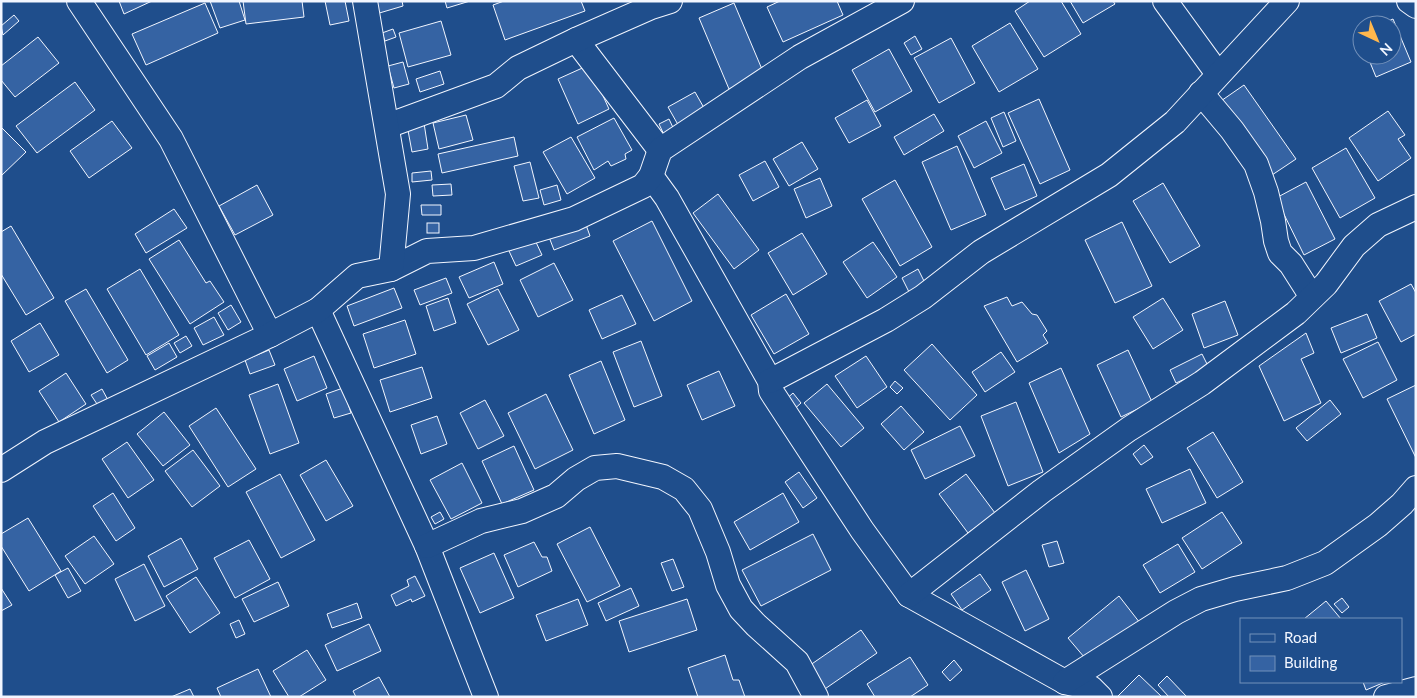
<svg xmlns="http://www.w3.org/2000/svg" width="1417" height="698" font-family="Lato,sans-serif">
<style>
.building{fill:#3563a3;stroke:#f2f6ff}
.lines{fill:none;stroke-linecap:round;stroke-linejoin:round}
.minor-casing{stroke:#f2f6ff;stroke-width:26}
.minor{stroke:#1f4e8c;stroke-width:24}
</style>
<rect width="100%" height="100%" fill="#1f4e8c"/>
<g class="building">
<path d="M119,1H152L124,14Z"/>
<path d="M210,1H239L245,20L220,28Z"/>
<path d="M243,1H302L304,17L246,24Z"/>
<path d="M325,1H345L349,21L330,25Z"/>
<path d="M373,1H402L403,6L376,14Z"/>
<path d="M445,1H470L447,8Z"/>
<path d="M504,1H581L585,11L505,40L493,5Z"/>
<path d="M780,1H837L843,15L783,42L767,7Z"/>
<path d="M1030,1H1061L1081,34L1044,57L1015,11Z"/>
<path d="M1070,1H1113L1115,4L1083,23Z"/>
<path d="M205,3L218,33L146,65L132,34Z"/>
<path d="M734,3L764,74L729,89L699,18Z"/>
<path d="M14,15L19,21L3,35L1,26Z"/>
<path d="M1393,19L1411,62L1376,77L1367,55H1392V25H1379Z"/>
<path d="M441,21L451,55L408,67L399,33Z"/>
<path d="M1010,23L1038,69L999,92L972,46Z"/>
<path d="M393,29L396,37L385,41L382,33Z"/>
<path d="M915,36L922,49L911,55L904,43Z"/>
<path d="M38,37L59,63L15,97L1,80V66Z"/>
<path d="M951,38L975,83L939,103L914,58Z"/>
<path d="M889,49L912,91L875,112L852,70Z"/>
<path d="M403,62L409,84L394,88L388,66Z"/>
<path d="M589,65L609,109L578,124L558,79Z"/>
<path d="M440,71L444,84L420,92L416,79Z"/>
<path d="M75,82L95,110L37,153L16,126Z"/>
<path d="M1244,85L1296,159L1269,177L1218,103Z"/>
<path d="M695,92L708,115L681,130L668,107Z"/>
<path d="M1039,99L1070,170L1040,184L1008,113Z"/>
<path d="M867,100L881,126L849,143L835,118Z"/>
<path d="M1388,111L1405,135L1398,139L1411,158L1378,181L1349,138Z"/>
<path d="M1004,112L1016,141L1003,147L991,118Z"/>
<path d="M934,114L944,131L904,155L894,137Z"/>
<path d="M466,115L473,140L439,149L433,123Z"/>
<path d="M614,118L632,150L625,154L626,159L611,166L608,161L594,170L577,137Z"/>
<path d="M669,119L676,134L666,139L659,124Z"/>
<path d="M112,121L132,148L89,178L70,151Z"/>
<path d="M986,121L1002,153L974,168L958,136Z"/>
<path d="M424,123L428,149L412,152L407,125Z"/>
<path d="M2,128L26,152L1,176V129Z"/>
<path d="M514,137L518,156L442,173L438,154Z"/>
<path d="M571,137L595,178L567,194L543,152Z"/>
<path d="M802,142L818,169L789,186L773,159Z"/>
<path d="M957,146L986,215L951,230L922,162Z"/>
<path d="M1346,148L1375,198L1340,218L1312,168Z"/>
<path d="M765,161L779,187L753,201L739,175Z"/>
<path d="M530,162L539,198L523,201L514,166Z"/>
<path d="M1024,164L1037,196L1005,210L991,178Z"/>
<path d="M431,171L432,180L412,182V173Z"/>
<path d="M820,178L832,206L806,218L794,189Z"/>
<path d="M895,180L932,247L900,266L862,199Z"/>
<path d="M1306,182L1335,239L1304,255L1276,198Z"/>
<path d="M1163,183L1200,246L1170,263L1133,201Z"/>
<path d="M451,184L452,195L433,196L432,185Z"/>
<path d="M257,185L273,215L235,235L219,206Z"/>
<path d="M557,185L561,200L544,205L540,190Z"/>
<path d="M718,194L759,250L734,269L693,213Z"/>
<path d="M421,205H441V215H422Z"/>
<path d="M174,209L187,228L146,253L135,234Z"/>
<path d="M652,221L692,301L654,321L613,241Z"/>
<path d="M585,222L590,236L554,250L549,237Z"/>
<path d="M1122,222L1152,286L1115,303L1085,240Z"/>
<rect x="427" y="223" width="12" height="10"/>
<path d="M11,226L54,298L26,315L1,274V232Z"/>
<path d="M802,233L827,274L793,295L768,253Z"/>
<path d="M179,240L206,283L210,281L224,302L190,324L149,259Z"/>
<path d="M535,240L542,255L516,266L509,251Z"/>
<path d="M873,242L897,277L867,298L843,262Z"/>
<path d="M494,262L503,284L469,298L459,277Z"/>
<path d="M554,263L573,300L538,317L520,280Z"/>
<path d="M140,269L179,335L146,355L107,289Z"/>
<path d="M918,269L925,283L909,292L902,278Z"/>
<path d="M446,278L452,293L420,305L414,290Z"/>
<path d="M1411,284L1416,293V334L1401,342L1379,301Z"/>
<path d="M394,288L402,308L354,326L347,306Z"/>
<path d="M86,289L128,360L107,373L65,301Z"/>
<path d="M498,289L519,330L488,345L467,304Z"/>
<path d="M786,294L809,334L774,354L751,315Z"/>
<path d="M622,295L636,324L602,339L589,310Z"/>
<path d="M1007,297L1012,306L1022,302L1032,314L1037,315L1047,331L1043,335L1048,343L1017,362L984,306Z"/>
<path d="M448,298L456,323L434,331L426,306Z"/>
<path d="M1163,298L1183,330L1153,349L1133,317Z"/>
<path d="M1225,301L1238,335L1204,348L1192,314Z"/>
<path d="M231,305L241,322L228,330L218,313Z"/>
<path d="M1367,314L1377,338L1341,353L1331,328Z"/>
<path d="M214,317L224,335L203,345L194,328Z"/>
<path d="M405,320L416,354L374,368L363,334Z"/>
<path d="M40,323L59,355L29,372L11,341Z"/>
<path d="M1306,333L1314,353L1301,359L1321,403L1284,421L1259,366Z"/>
<path d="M186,336L192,346L180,353L174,343Z"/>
<path d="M641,341L662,396L634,407L613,352Z"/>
<path d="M1378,342L1397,380L1363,398L1343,359Z"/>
<path d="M169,343L177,357L155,370L147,356Z"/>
<path d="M932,344L977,395L950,420L904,370Z"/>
<path d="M269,350L275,365L250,374L245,360Z"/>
<path d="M1128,350L1152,402L1121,417L1097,365Z"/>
<path d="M1001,352L1015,372L985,392L972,372Z"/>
<path d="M1202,354L1209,368L1176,383L1170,370Z"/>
<path d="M314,356L327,388L297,401L284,369Z"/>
<path d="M866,356L887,387L857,408L835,376Z"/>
<path d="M601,361L625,420L594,434L569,375Z"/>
<path d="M422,367L432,398L390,412L380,380Z"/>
<path d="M1061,368L1090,434L1059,453L1029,383Z"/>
<path d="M719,371L735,406L702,420L687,385Z"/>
<path d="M66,373L86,404L59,422L39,391Z"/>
<path d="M895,381L903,388L897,394L890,387Z"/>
<path d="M278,384L299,443L270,454L249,395Z"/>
<path d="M827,384L864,428L841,447L804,403Z"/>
<path d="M1416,385V458L1387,399Z"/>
<path d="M343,388L351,413L334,418L326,394Z"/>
<path d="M102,389L109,402L99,407L91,395Z"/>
<path d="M793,393L801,403L791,412L783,402Z"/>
<path d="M546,394L573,450L535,469L508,413Z"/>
<path d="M485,400L504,436L478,449L460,413Z"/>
<path d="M1330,400L1341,414L1307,441L1296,428Z"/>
<path d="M1016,402L1043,472L1008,486L981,416Z"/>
<path d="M901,406L924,432L904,450L881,424Z"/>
<path d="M216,408L256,469L228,487L189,426Z"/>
<path d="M164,412L190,445L163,466L137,434Z"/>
<path d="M437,416L447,444L421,454L411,425Z"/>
<path d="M960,426L975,456L925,479L911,450Z"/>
<path d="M1213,432L1243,482L1217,498L1187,448Z"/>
<path d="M127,442L154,480L128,498L102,459Z"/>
<path d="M1144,445L1153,457L1141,465L1133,454Z"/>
<path d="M514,446L534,490L502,504L482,461Z"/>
<path d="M193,450L220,486L192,507L165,471Z"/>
<path d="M326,460L353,506L326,521L300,475Z"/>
<path d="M462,463L482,503L451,519L430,480Z"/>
<path d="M1190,469L1206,503L1162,523L1146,489Z"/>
<path d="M799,472L817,498L803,508L785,482Z"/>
<path d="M280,474L315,540L281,558L246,492Z"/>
<path d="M966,474L995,513L968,533L939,494Z"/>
<path d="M113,493L135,528L116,541L93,506Z"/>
<path d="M783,493L799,522L750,550L734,522Z"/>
<path d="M440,512L444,519L435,524L431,517Z"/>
<path d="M1222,512L1242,543L1202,569L1182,538Z"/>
<path d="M28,518L61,571L29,591L1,546V534Z"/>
<path d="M590,527L620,586L587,602L557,544Z"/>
<path d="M813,534L831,570L761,606L742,570Z"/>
<path d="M94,536L114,564L85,584L65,556Z"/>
<path d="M181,538L198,569L164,587L148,556Z"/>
<path d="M249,540L270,579L235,598L214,558Z"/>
<path d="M1057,541L1064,563L1049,567L1042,545Z"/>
<path d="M534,542L542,557H547L552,571L518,587L504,555Z"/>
<path d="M1178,544L1195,572L1160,593L1143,565Z"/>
<path d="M494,553L514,598L480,613L460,568Z"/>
<path d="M673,559L684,587L672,591L661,563Z"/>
<path d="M144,564L165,606L135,621L115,579Z"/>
<path d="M68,568L81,591L68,598L55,575Z"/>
<path d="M1026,570L1049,619L1025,631L1002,582Z"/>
<path d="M980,574L991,590L962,610L951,594Z"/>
<path d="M415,576L425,596L412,602L411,599L396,606L391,595L409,586L407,580Z"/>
<path d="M196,577L220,613L190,633L166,596Z"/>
<path d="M278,582L289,606L254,622L242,599Z"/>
<path d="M1,588L12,605L1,611Z"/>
<path d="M631,588L639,606L606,621L598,603Z"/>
<path d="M1119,596L1140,623L1090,664L1068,638Z"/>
<path d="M1342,598L1349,607L1342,613L1334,604Z"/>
<path d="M578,599L588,625L546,641L536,615Z"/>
<path d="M687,599L697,630L629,652L619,621Z"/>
<path d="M1326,601L1341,619H1304Z"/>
<path d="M357,603L362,618L332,628L327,614Z"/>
<path d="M239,620L245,634L236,638L230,624Z"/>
<path d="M369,624L381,651L337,671L325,645Z"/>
<path d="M861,630L877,653L819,693L803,670Z"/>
<path d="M307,650L326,680L299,697H289L273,671Z"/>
<path d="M725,655L733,680H739L745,697H698L688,668Z"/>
<path d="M910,657L928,685L910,697H875L867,684Z"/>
<path d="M954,660L962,670L950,681L942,672Z"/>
<path d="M258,669L271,697H221L217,688Z"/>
<path d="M1139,675L1162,697H1117Z"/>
<path d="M1167,676L1187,697H1169L1158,685Z"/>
<path d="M379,677L390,697H356L353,691Z"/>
<path d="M1363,682H1385L1366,690Z"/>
<path d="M190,689L194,697H171Z"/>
</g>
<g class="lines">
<defs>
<g id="minor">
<path d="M79,1L171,139L270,335"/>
<path d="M1165,1L1218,74"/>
<path d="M1409,1L1416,6"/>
<path d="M576,40L660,150"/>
<path d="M1201,93L1232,130L1256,164L1266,192L1273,221L1276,241L1280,253L1291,264L1312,297"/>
<path d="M387,126L496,86L518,68L576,40L651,7L670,1"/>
<path d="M651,176L667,198L770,381L771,391L862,530L909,595L1065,682L1091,688L1100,697"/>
<path d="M391,269L427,251L474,248L574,219L643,186L651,176L660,150L800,57L902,1"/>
<path d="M318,310L427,546L486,697"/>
<path d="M770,381L886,320L923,297L981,252L1109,175L1175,122L1287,1"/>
<path d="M1,470L45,442L270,335L318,310L357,276L391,269L398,194L365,1"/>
<path d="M427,546L481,521L522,511L556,496L576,479L595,468L617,466L663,477L684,489L700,509L718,552L728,585L741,609L756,625L797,662L816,697"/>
<path d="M909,595L1042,491L1129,429L1202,383L1296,313L1326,284L1354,246L1378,225L1416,207"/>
<path d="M1065,682L1176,612L1201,599L1235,589L1287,578L1325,563L1378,525L1402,504L1416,488"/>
<path d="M1386,697L1416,689"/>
</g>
</defs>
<use href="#minor" class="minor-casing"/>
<use href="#minor" class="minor"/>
</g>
<rect width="1417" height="698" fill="none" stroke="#f2f6ff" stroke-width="5"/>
<rect x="1240" y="618" width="162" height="65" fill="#1f4e8c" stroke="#7391ba"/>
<rect x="1250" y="634" width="25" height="8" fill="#1f4e8c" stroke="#7391ba"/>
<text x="1284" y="643" font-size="15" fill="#f2f6ff">Road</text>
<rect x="1250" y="656" width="25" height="15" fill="#3563a3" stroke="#7391ba"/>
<text x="1284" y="668" font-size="15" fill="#f2f6ff">Building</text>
<g transform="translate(1377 40) rotate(136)"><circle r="24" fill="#1f4e8c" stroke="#7391ba"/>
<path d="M0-4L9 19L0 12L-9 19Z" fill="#ffb74d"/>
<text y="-8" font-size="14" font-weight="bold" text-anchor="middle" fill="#f2f6ff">N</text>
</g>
</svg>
